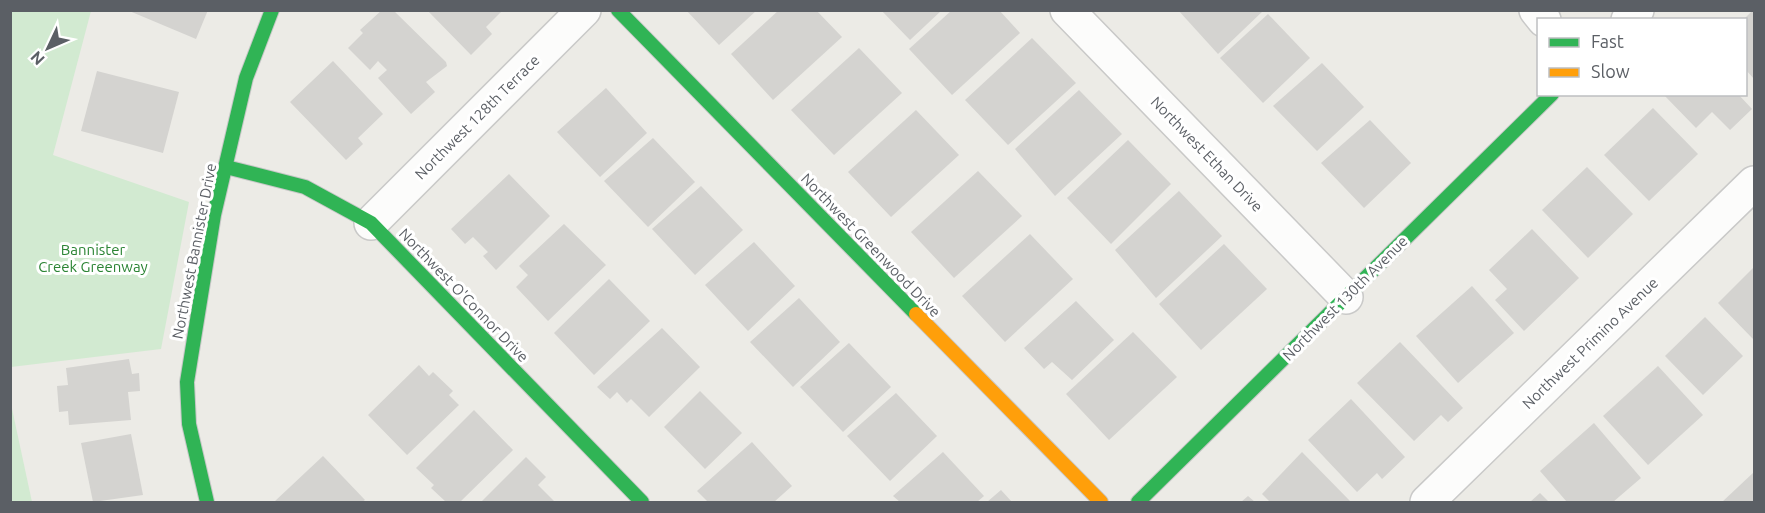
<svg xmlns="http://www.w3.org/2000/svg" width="1765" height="513" font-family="Ubuntu,sans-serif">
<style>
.green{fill:#d2ead1}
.building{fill:#d4d3d0}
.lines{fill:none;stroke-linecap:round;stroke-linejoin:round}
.street-casing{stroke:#c9c9c8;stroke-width:36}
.fast-casing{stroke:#c7c7c7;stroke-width:16}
.slow-casing{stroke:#c7c7c7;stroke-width:16}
.street{stroke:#fcfcfb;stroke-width:33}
.fast{stroke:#30b455;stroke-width:14}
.slow{stroke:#ff9f0a;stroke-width:14}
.labels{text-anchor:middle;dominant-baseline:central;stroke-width:6;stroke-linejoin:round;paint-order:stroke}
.street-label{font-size:15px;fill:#5b5f65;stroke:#fff}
.park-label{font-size:15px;fill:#2b8434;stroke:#fff}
</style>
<rect width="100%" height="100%" fill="#ecebe6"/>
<g class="green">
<path d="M10,11H91L53,155L189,202L161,349L11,367Z"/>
<path d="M11,404L32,502H11Z"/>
</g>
<g class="building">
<path d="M127,10H208L196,39Z"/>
<path d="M382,10H393L446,62L447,66L426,82L435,92L411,114L378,78L387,70L378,61L370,70L348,48L363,33L360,30Z"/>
<path d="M427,10H503L486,27L492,34L471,55Z"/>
<path d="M686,10H757L719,45Z"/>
<path d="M779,10H816L842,37L773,100L731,54Z"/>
<path d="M881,10H942L910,40Z"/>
<path d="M952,10H999L1020,33L952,95L909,49Z"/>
<path d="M1178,10H1264L1218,54Z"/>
<path d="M1753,10H1754V79L1746,70V20H1743Z"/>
<path d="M1268,14L1310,58L1263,103L1220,58Z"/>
<path d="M1032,38L1076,83L1008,145L965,100Z"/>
<path d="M859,48L902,93L834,155L791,110Z"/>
<path d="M333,61L383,114L358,138L363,144L346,160L290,102Z"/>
<path d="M1322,63L1364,107L1317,151L1273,106Z"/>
<path d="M97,71L179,92L163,153L81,131Z"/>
<path d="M606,88L647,133L600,177L557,132Z"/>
<path d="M1079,90L1122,134L1055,196L1015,149Z"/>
<path d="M1663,94H1738L1752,109L1730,130L1712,112L1696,128Z"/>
<path d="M1653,108L1698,154L1649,201L1604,155Z"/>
<path d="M916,110L959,155L891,217L848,172Z"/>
<path d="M1370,120L1411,163L1364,208L1321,163Z"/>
<path d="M653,138L695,182L648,227L604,181Z"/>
<path d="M1128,140L1171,184L1111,244L1067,198Z"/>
<path d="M1587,167L1633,214L1588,258L1542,210Z"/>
<path d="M978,171L1022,216L954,278L911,232Z"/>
<path d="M509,174L550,216L496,270L483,256L488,252L473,237L465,244L451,229Z"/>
<path d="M701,186L743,230L695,275L652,229Z"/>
<path d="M1179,191L1222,236L1156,298L1115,250Z"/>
<path d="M564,224L606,265L548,321L516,287L528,275L519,266Z"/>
<path d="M1532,229L1579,278L1524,331L1495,300L1507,289L1489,270Z"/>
<path d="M1030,234L1073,279L1005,342L962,296Z"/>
<path d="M754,242L795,286L748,331L705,285Z"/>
<path d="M1224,244L1267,289L1201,350L1159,304Z"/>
<path d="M1754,267V340L1718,303Z"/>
<path d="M609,279L650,321L594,375L554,333Z"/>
<path d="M1472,286L1514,333L1458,383L1416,336Z"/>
<path d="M799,298L840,342L793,387L750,342Z"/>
<path d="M1076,301L1114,340L1072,380L1052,362L1044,369L1024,348Z"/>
<path d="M1705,317L1743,356L1703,395L1665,356Z"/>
<path d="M662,328L700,367L649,417L631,399L627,403L617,392L610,399L597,387Z"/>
<path d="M1133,332L1177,377L1109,440L1066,394Z"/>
<path d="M1400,342L1463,408L1448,422L1441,415L1414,441L1357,383Z"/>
<path d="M849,343L891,387L843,432L800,387Z"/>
<path d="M129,359L132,374L139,373L140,391L128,392L131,420L69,425L68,411L59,412L57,386L68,385L66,368Z"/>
<path d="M419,365L429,376L433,372L453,391L449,395L459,405L407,455L368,415Z"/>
<path d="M1658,366L1703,415L1648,465L1603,416Z"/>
<path d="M700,391L742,433L705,469L664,427Z"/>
<path d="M896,393L937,436L890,481L847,436Z"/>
<path d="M1351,399L1405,457L1382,479L1377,473L1357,492L1308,440Z"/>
<path d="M474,410L513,450L460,502H446L431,488L434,485L416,468Z"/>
<path d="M1594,423L1641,478L1613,502H1567L1540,471Z"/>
<path d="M131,434L143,495L93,502L81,443Z"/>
<path d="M752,442L792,486L774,502H708L697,491Z"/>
<path d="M943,452L984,496L977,502H900L893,496Z"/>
<path d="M1302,452L1351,502H1270L1262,494Z"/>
<path d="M323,456L365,500L362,502H274Z"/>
<path d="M526,457L546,477L538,485L555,502H481Z"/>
<path d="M1754,472V502H1722Z"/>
<path d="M1001,490L1012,502H987Z"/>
<path d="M1540,493L1549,502H1530Z"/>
<path d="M1248,496L1255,502H1241Z"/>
</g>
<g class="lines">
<defs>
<g id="street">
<path d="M1067,10L1346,297"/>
<path d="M1536,10L1544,20"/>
<path d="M1628,20L1637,10"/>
<path d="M371,223L584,10"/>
<path d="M1427,502L1754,183"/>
</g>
<g id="fast">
<path d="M618,10L916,314"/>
<path d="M226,167L305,187L371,223L642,502"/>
<path d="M207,502L189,424L187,382L214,215L246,78L272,10"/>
<path d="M1138,502L1552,94"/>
</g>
<path id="slow" d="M916,314L1101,502"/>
</defs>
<use href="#street" class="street-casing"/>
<use href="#fast" class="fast-casing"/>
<use href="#slow" class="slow-casing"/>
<use href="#street" class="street"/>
<use href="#fast" class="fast"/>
<use href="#slow" class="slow"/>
</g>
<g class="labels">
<g class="street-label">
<text transform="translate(477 117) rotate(-45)">Northwest 128th Terrace</text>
<text transform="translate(1207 154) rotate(46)">Northwest Ethan Drive</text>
<text transform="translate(871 245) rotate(46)">Northwest Greenwood Drive</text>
<text transform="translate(194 251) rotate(-79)">Northwest Bannister Drive</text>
<text transform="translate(464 295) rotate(46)">Northwest O'Connor Drive</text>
<text transform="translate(1345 298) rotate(-45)">Northwest 130th Avenue</text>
<text transform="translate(1590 343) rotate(-44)">Northwest Primino Avenue</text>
</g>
<g class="park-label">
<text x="93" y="249">Bannister<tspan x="93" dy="17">Creek Greenway</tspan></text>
</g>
</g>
<rect width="1765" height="513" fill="none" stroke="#5b5f65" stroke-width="24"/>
<rect x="1537" y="18" width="210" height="78" fill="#ffffff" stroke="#bdbfc1" stroke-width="1.5"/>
<rect x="1549" y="38" width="30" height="9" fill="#30b455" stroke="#bdbfc1" stroke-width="1.5"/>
<text x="1591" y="48" font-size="18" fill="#5b5f65">Fast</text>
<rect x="1549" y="68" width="30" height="9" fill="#ff9f0a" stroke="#bdbfc1" stroke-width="1.5"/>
<text x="1591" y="78" font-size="18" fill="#5b5f65">Slow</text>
<g transform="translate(48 48) rotate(226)" stroke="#ffffff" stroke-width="4.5" paint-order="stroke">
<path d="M0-4.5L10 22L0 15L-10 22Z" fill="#5b5f65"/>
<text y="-9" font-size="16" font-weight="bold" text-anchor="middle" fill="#5b5f65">N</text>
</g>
</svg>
